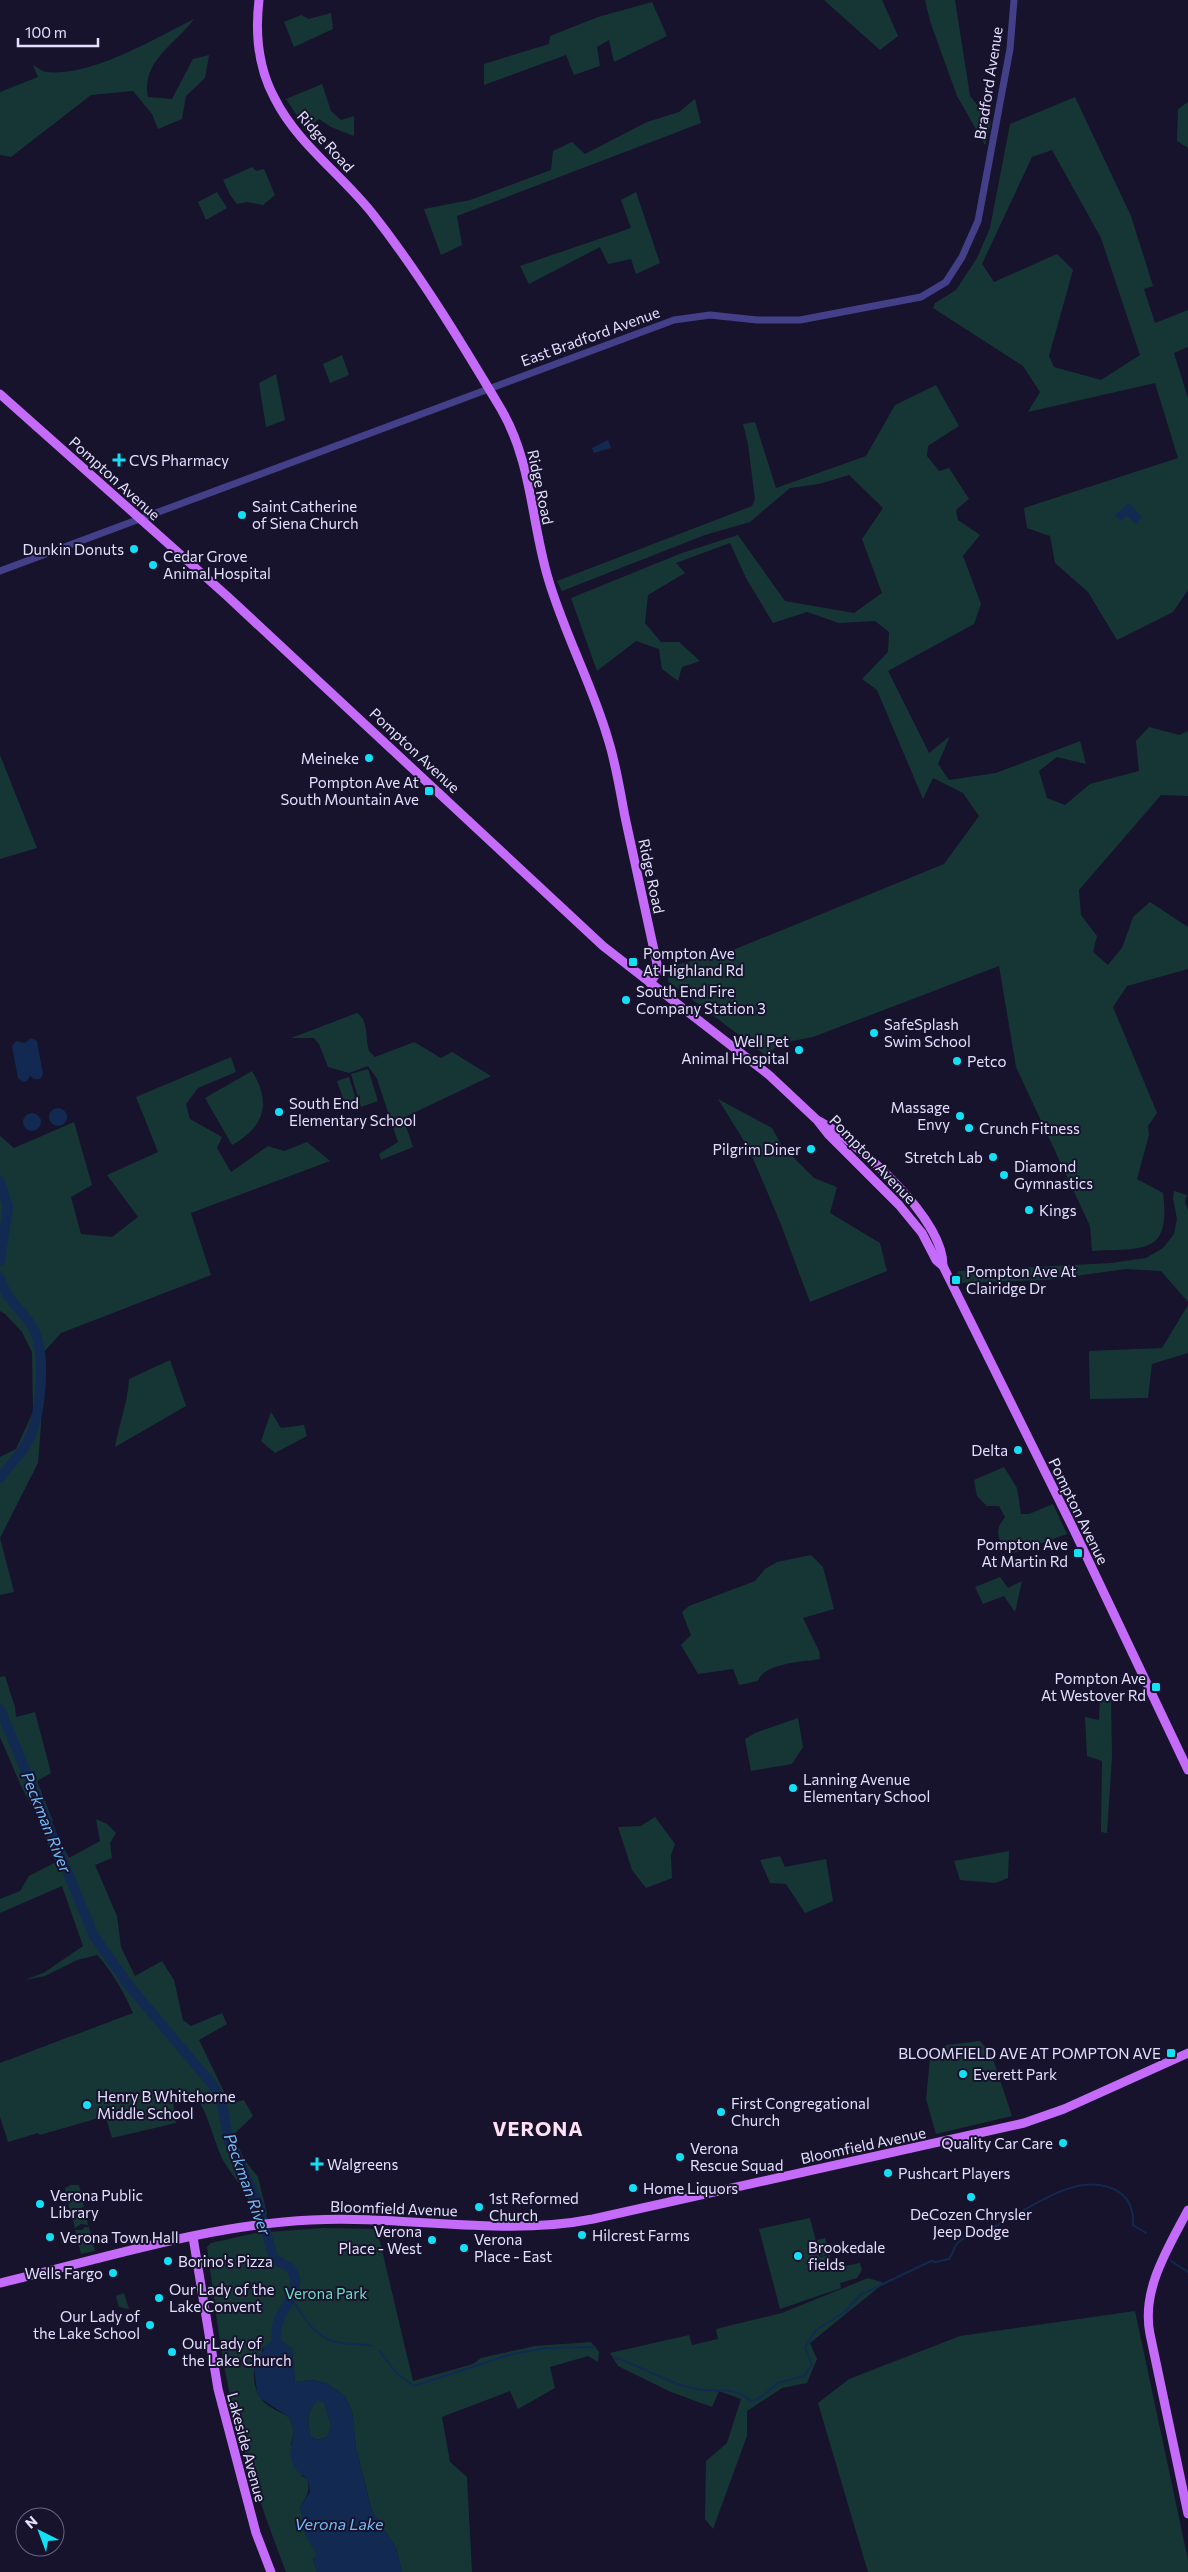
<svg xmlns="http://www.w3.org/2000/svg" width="1188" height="2572" font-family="Commissioner,sans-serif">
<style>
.green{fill:#163635;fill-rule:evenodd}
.water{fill:#122a51;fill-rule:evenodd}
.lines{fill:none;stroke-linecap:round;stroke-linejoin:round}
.stream{stroke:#122a51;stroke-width:2}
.river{stroke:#122a51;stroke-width:10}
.minor{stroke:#434089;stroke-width:7}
.major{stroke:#c46bf9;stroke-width:9}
.poi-dot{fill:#13dff5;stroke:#17132c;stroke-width:2}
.labels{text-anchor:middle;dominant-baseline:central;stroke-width:4;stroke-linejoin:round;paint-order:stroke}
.street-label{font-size:15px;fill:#e3dffe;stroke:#17132c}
.poi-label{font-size:15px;fill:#e3dffe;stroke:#17132c;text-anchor:start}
.park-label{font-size:15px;fill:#6cddc0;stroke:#17132c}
.water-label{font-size:16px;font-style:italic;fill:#72bbf9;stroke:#17132c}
.district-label{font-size:20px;font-weight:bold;letter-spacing:1px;fill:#fee1f3;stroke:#17132c}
</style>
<rect width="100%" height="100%" fill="#17132c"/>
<g class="green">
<path d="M824,0H882L898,36L880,50Z"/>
<path d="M925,0H955L970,96L991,122L985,145L957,96L930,21Z"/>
<path d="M652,2L667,36L614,62L609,40L597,47L600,66L574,75L566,55L484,85V64L549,44L550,36L598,17Z"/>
<path d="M331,13L333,29L294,47L284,22L301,15L309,19Z"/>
<path d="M194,19C175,45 141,61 148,97L172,99L193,59L209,55L205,78L186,96L182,119L158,129L152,114L133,91L91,95L11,157L0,155V92L38,77L33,65C37,67 41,71 46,72C92,77 153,39 194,19Z"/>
<path d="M322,84L331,111L341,120L354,116V136L331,127L319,119L306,129L286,99Z"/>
<path d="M1075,97L1131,216L1153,286L1144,289L1155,323L1188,310V347L1174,353L1188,398V590L1173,612L1117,640L1088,592L1055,563L1050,536L1027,528L1024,508L1178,458L1155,383L1028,412L1040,392L1023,366L933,308L935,303L956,290L977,258L990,228L1010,124ZM1052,150L1101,238L1140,355L1101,380L1054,367L1049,356L1073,270L1057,254L994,282L982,264L1032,157Z"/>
<path d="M695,99L701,123L457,216L462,245L441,255L424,209L470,200L551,170L553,151L572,142L585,154L647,122L679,112Z"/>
<path d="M1188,102V148L1177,141L1178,109Z"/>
<path d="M252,167L256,171L264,169L275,195L263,205L247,202L237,204L230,195L223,180Z"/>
<path d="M217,192L227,208L206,220L198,202Z"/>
<path d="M636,192L660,263L636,274L631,259L608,264L600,247L529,284L520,266L631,228L621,200Z"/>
<path d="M342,355L349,375L330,383L323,364Z"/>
<path d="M276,374L285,420L266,427L259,383Z"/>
<path d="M936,385L959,426L928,446L927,456L939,471L949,468L969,499L956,510L958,520L980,535L963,556L981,604L974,624L888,671L929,753L950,736L938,764L949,780L996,773L1080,741L1086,764L1057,757L1039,771L1047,798L1065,805L1090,784L1139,771L1136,741L1149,727L1179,735L1188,731V796L1161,795L1079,890L1081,915L1097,936L1093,952L1108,965L1122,948L1133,917L1150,902L1188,927V969L1127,986L1113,1007L1157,1113L1148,1126L1149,1135L1137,1179L1163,1193C1171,1256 1143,1248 1092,1251L1090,1226L1016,1067L999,966L813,1037L782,1043L765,1055L668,981V967L728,952L944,864L979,816L963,793L933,778L923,799L877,690L862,679L888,652L889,632L875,621L839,623L807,612L773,623L746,578L730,543L676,563L685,573L648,595L645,623L661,642H679L700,661L682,667L678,681L662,669L659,649L636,641L597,671L571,598L682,553L738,535L785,601L854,613L882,593L862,539L883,508L849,475L819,484L790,488L750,522L705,535L562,591L557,581L752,506L755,499L748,444L743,424L755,422L776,488L866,456L895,405Z"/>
<path d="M0,755L37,848L0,859Z"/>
<path d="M357,1013C369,1020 365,1040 369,1051L375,1057L414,1042L441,1058L452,1052L491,1076L403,1118L413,1147L381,1160L379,1154L398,1142L377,1079L368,1066L349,1073L328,1067L319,1044L314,1038H291Z"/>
<path d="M231,1057L236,1072L198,1088L186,1104L190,1119L222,1137L217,1148L231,1172L268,1146L284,1151L307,1142L330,1161L191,1213L211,1275L61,1333L43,1353L41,1425L38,1463L0,1538V1457L16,1449L33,1412L32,1352L22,1332L5,1314L0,1311V1136L14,1148L74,1122L92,1185L71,1197L81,1234L112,1237L138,1217L107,1175L158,1152L136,1097Z"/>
<path d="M368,1069L378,1101L361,1107L351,1074Z"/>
<path d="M252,1071C272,1104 264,1127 232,1145L205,1098Z"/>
<path d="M349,1077L358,1106L347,1110L337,1081Z"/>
<path d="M718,1099L772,1128L782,1146L814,1178L837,1187L830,1213L880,1243L887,1271L810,1302L780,1222L749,1149Z"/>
<path d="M1174,1191L1187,1195L1185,1202L1188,1211V1302L1161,1271L1126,1269L1046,1280L959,1283L956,1275L959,1271L1111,1263L1146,1258L1163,1248L1174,1234L1177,1219L1173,1198Z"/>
<path d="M1188,1305V1353L1152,1364L1148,1398L1090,1399L1089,1351L1162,1348Z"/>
<path d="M170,1360L186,1406L115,1447C119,1424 128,1402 129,1379Z"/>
<path d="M271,1412L281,1428L304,1425L307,1436L275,1453L261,1441Z"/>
<path d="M1004,1467L1017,1488L1021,1514H1029L1053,1504L1067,1534L1014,1553L1010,1544L1001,1543C996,1532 998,1526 1005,1517L999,1506H987L977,1496L974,1480Z"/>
<path d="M0,1538L14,1592L0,1595Z"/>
<path d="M811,1555L823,1567L834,1609L803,1618L819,1651L820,1659C802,1662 764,1663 758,1681L739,1685L733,1669L698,1674L681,1645L691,1635L682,1612L689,1606L755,1581L765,1569L777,1562Z"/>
<path d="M1000,1577L1008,1588L1022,1581L1015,1612L1004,1596L983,1604L975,1587Z"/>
<path d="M5,1676L15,1707L16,1717L35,1712L51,1773L37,1781L53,1821L43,1826L21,1786L0,1737V1677Z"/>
<path d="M1111,1694L1112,1757L1107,1833L1101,1832L1102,1761L1087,1756L1085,1717L1099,1720L1100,1696Z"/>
<path d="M798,1718L803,1747L792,1764L751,1771L745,1739L755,1733Z"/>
<path d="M655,1817L675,1844L671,1855L672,1878L646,1888L632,1870L618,1827L641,1826Z"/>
<path d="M96,1819L107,1824L116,1833L110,1843L112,1858L95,1865L117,1916L121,1947L135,1976L162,1961L174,1980L183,2020L191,2026L222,2013L227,2024L199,2040L226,2096L235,2102L244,2100L253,2116L233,2135L244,2159L258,2177L267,2214L253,2215C249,2192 238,2184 226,2165C214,2147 209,2109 193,2095C188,2091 177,2090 171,2088L176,2123L112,2138L106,2118L102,2117L40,2135L38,2133L8,2142L0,2117V2063L133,2013C126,1996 110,1968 97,1955L77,1960L45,1976L25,1980L45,1972L83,1946L62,1886L0,1913V1899L20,1891L29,1876L56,1862L45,1838L56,1833L69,1858L100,1841Z"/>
<path d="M1009,1851L1008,1878L995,1883L960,1880L954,1861Z"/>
<path d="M780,1856L785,1867L826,1859L833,1901L805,1913L786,1884L770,1883L760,1860Z"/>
<path d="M980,2041L991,2053L1012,2116L936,2134L926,2099L930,2059L946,2045Z"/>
<path d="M71,2185H79L84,2207L70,2211L65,2188Z"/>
<path d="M85,2209L88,2225L81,2224L75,2228L71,2213Z"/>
<path d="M810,2218L820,2257L830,2255L831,2269L860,2263L862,2270L857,2278L840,2283L841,2288L780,2309L759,2229Z"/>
<path d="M85,2227H89L95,2251L81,2254L75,2230H82Z"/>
<path d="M323,2228L377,2229L413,2381L473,2364L481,2358L535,2346L591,2342L599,2352L598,2362L588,2356L550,2367L555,2388L518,2409L510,2391L442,2417L450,2462L467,2477L472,2572H402L396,2548L372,2511L356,2448L352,2411L344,2395L326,2383L312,2380L295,2382L292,2349L280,2340L262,2349V2354L256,2356C252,2373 252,2395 269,2406C276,2411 283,2413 290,2418L294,2432L291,2444L302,2476L307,2479C311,2492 306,2497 300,2507L317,2555L313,2560L317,2572H286C259,2501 234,2428 222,2353C216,2318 212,2282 207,2247L211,2243L256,2233Z"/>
<path d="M825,2238L829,2254L821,2256L817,2240Z"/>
<path d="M868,2278L884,2283L810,2343L817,2359L807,2383L782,2388L747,2411V2436L713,2529L705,2519L706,2461L727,2443L741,2399L719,2391L712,2407L671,2392L618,2366L610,2353L689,2335L692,2345L718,2339L716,2329L782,2313Z"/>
<path d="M124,2293L129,2309L119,2307L116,2296Z"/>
<path d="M1135,2311L1188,2560V2572H868L818,2403L849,2379L960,2336Z"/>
<path d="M316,2402H324L331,2426L327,2437L317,2440L311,2437C307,2422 306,2414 316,2402Z"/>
</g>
<g class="water">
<path d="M608,440L611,448L594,453L592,448Z"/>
<path d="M1129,503L1142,517L1136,524L1127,516L1121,521L1115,515Z"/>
<path d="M31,1038L37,1041L43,1074L40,1079H34L30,1076L27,1081L23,1082L18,1078L12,1046L16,1041L25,1043Z"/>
<circle cx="58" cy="1117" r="9"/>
<circle cx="32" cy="1122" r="9"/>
<path d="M274,2340H280L292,2349L295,2382L312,2380L326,2383L344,2395L352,2411L356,2448L372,2511L396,2548L402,2572H317L313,2560L317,2555L305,2535L300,2507L310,2492L309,2485L307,2479L295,2469L290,2455L294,2432L290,2418L260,2398L257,2392L253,2360L256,2356L262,2354L264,2347ZM316,2402H324L331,2426L327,2437L317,2440L311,2437C307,2422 306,2414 316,2402Z"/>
</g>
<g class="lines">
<g class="stream">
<path d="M1171,2261L1188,2272"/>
<path d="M292,2299C303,2316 315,2338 336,2342C348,2345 360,2343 372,2346"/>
<path d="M380,2351L396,2373L414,2386L512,2354L546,2348L595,2347"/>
<path d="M613,2357C641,2365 667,2384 696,2389C714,2393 738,2385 751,2402L761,2397L778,2383L804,2376L812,2365L805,2347L816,2330L846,2311L860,2295L931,2261L936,2262L949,2259C954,2253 953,2245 961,2240C971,2233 985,2232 996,2226C1031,2208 1080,2168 1119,2192C1130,2199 1134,2212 1133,2225L1146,2233"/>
</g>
<g class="river">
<path d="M0,1181L8,1207L0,1261"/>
<path d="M0,1277C4,1299 23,1309 33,1328C47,1354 41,1416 28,1441C21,1455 9,1465 0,1478"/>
<path d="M0,1709L94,1936L130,1987L212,2084L221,2100L229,2141L257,2200L273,2256C278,2265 287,2263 292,2270C303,2290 284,2305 278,2322C275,2331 277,2343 277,2353"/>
</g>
<path class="minor" d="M0,571L674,320L710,315L757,320H800L921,297L946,282L962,257L978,221L1010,49L1014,0"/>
<g class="major">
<path d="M259,0C255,34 258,68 275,99C297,143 341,174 372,213C420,274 461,342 501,409C532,462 531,521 548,578C564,633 592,684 608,739C616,764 620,791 625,817C636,866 646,915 657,964L656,974L650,983"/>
<path d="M0,394L227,596L603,946L769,1075L817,1120L828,1134L899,1205L922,1233L936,1260L943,1266L1073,1528L1188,1770"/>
<path d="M819,1121C858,1142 944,1219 943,1266"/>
<path d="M1188,2210C1168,2248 1141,2290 1150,2334L1188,2514"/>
<path d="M193,2237L218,2389L256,2533L271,2572"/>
<path d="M0,2283C102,2259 206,2225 311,2220C404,2215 502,2237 593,2219L1024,2123L1064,2109L1188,2053"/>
</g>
</g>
<g class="poi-dot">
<path d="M116.5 452.5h5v5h5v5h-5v5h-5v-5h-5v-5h5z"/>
<circle cx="242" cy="515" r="5"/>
<circle cx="134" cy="549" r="5"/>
<circle cx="153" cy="565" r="5"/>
<circle cx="369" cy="758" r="5"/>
<rect x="424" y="786" width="10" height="10" rx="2.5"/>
<rect x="628" y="957" width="10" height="10" rx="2.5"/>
<circle cx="626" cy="1000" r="5"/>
<circle cx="874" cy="1033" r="5"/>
<circle cx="799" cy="1050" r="5"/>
<circle cx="957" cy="1061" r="5"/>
<circle cx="279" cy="1112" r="5"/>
<circle cx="960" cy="1116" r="5"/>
<circle cx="969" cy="1128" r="5"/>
<circle cx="811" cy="1149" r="5"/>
<circle cx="993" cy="1157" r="5"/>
<circle cx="1004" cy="1175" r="5"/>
<circle cx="1029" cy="1210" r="5"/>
<rect x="951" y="1275" width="10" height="10" rx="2.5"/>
<circle cx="1018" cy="1450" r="5"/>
<rect x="1073" y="1548" width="10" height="10" rx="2.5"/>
<rect x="1151" y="1682" width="10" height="10" rx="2.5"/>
<circle cx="793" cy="1788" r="5"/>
<rect x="1166" y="2048" width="10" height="10" rx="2.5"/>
<circle cx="963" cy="2074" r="5"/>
<circle cx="87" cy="2105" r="5"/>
<circle cx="721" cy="2112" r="5"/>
<circle cx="1063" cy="2143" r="5"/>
<circle cx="680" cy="2157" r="5"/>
<path d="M314.5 2156.5h5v5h5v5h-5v5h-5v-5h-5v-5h5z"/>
<circle cx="888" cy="2173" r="5"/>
<circle cx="633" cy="2188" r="5"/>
<circle cx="971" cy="2197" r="5"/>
<circle cx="40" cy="2204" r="5"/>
<circle cx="479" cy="2207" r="5"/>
<circle cx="582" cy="2235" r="5"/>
<circle cx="50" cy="2237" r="5"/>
<circle cx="432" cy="2240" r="5"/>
<circle cx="464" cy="2248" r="5"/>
<circle cx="798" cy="2256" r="5"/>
<circle cx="168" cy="2261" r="5"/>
<circle cx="113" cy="2273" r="5"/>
<circle cx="159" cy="2298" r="5"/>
<circle cx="150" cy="2325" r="5"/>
<circle cx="172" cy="2352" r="5"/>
</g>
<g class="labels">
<g class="street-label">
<text transform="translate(988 83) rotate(-81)">Bradford Avenue</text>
<text transform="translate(326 141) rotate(48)">Ridge Road</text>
<text transform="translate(590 336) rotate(-20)">East Bradford Avenue</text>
<text transform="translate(115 478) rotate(42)">Pompton Avenue</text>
<text transform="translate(541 487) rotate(78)">Ridge Road</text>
<text transform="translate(415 750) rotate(43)">Pompton Avenue</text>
<text transform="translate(652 876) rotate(78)">Ridge Road</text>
<text transform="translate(873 1159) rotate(46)">Pompton Avenue</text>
<text transform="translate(1079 1511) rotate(64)">Pompton Avenue</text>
<text transform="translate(863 2145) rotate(-12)">Bloomfield Avenue</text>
<text transform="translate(394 2208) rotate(2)">Bloomfield Avenue</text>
<text transform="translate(247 2447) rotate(75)">Lakeside Avenue</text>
</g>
<g class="poi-label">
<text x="129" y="460">CVS Pharmacy</text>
<text x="252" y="506">Saint Catherine<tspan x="252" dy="17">of Siena Church</tspan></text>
<text x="124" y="549" text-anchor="end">Dunkin Donuts</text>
<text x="163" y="556">Cedar Grove<tspan x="163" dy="17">Animal Hospital</tspan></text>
<text x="359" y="758" text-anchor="end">Meineke</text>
<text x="419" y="782" text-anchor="end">Pompton Ave At<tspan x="419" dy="17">South Mountain Ave</tspan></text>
<text x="643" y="953">Pompton Ave<tspan x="643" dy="17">At Highland Rd</tspan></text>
<text x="636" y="991">South End Fire<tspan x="636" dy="17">Company Station 3</tspan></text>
<text x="884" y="1024">SafeSplash<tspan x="884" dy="17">Swim School</tspan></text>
<text x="789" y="1041" text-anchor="end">Well Pet<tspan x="789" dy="17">Animal Hospital</tspan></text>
<text x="967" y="1061">Petco</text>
<text x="289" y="1103">South End<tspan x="289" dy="17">Elementary School</tspan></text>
<text x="950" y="1107" text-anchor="end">Massage<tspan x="950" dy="17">Envy</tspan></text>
<text x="979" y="1128">Crunch Fitness</text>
<text x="801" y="1149" text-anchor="end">Pilgrim Diner</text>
<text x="983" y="1157" text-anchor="end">Stretch Lab</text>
<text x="1014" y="1166">Diamond<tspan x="1014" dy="17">Gymnastics</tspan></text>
<text x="1039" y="1210">Kings</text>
<text x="966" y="1271">Pompton Ave At<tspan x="966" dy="17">Clairidge Dr</tspan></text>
<text x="1008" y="1450" text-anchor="end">Delta</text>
<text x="1068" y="1544" text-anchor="end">Pompton Ave<tspan x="1068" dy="17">At Martin Rd</tspan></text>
<text x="1146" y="1678" text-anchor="end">Pompton Ave<tspan x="1146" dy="17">At Westover Rd</tspan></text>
<text x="803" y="1779">Lanning Avenue<tspan x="803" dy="17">Elementary School</tspan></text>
<text x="1161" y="2053" text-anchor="end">BLOOMFIELD AVE AT POMPTON AVE</text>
<text x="973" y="2074">Everett Park</text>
<text x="97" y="2096">Henry B Whitehorne<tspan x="97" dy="17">Middle School</tspan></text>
<text x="731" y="2103">First Congregational<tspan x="731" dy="17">Church</tspan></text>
<text x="1053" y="2143" text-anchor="end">Quality Car Care</text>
<text x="690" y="2148">Verona<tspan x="690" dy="17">Rescue Squad</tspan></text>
<text x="327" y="2164">Walgreens</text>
<text x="898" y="2173">Pushcart Players</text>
<text x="643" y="2188">Home Liquors</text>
<text x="50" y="2195">Verona Public<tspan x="50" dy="17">Library</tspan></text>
<text x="489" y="2198">1st Reformed<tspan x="489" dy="17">Church</tspan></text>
<text x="971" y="2214" text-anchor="middle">DeCozen Chrysler<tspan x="971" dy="17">Jeep Dodge</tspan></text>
<text x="422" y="2231" text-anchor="end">Verona<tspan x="422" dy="17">Place - West</tspan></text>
<text x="592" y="2235">Hilcrest Farms</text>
<text x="60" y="2237">Verona Town Hall</text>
<text x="474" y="2239">Verona<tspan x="474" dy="17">Place - East</tspan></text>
<text x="808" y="2247">Brookedale<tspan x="808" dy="17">fields</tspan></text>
<text x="178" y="2261">Borino's Pizza</text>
<text x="103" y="2273" text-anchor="end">Wells Fargo</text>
<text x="169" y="2289">Our Lady of the<tspan x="169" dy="17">Lake Convent</tspan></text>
<text x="140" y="2316" text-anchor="end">Our Lady of<tspan x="140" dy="17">the Lake School</tspan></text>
<text x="182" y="2343">Our Lady of<tspan x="182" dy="17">the Lake Church</tspan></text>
</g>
<g class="park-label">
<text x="326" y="2293">Verona Park</text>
</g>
<g class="water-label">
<text transform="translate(47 1822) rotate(68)">Peckman River</text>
<text transform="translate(248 2184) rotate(70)">Peckman River</text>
<text x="339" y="2523">Verona Lake</text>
</g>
<g class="district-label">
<text x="538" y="2128">VERONA</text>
</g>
</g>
<g transform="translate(40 2532) rotate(318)"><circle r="24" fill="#17132c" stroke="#696580"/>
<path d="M0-4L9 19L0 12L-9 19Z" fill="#13dff5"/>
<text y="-8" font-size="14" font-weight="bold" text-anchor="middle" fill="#e3dffe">N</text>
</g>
<path d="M18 38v8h80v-8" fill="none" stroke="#e3dffe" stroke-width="2.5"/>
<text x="25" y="38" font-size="15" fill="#e3dffe" stroke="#17132c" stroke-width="4" paint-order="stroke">100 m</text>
</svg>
